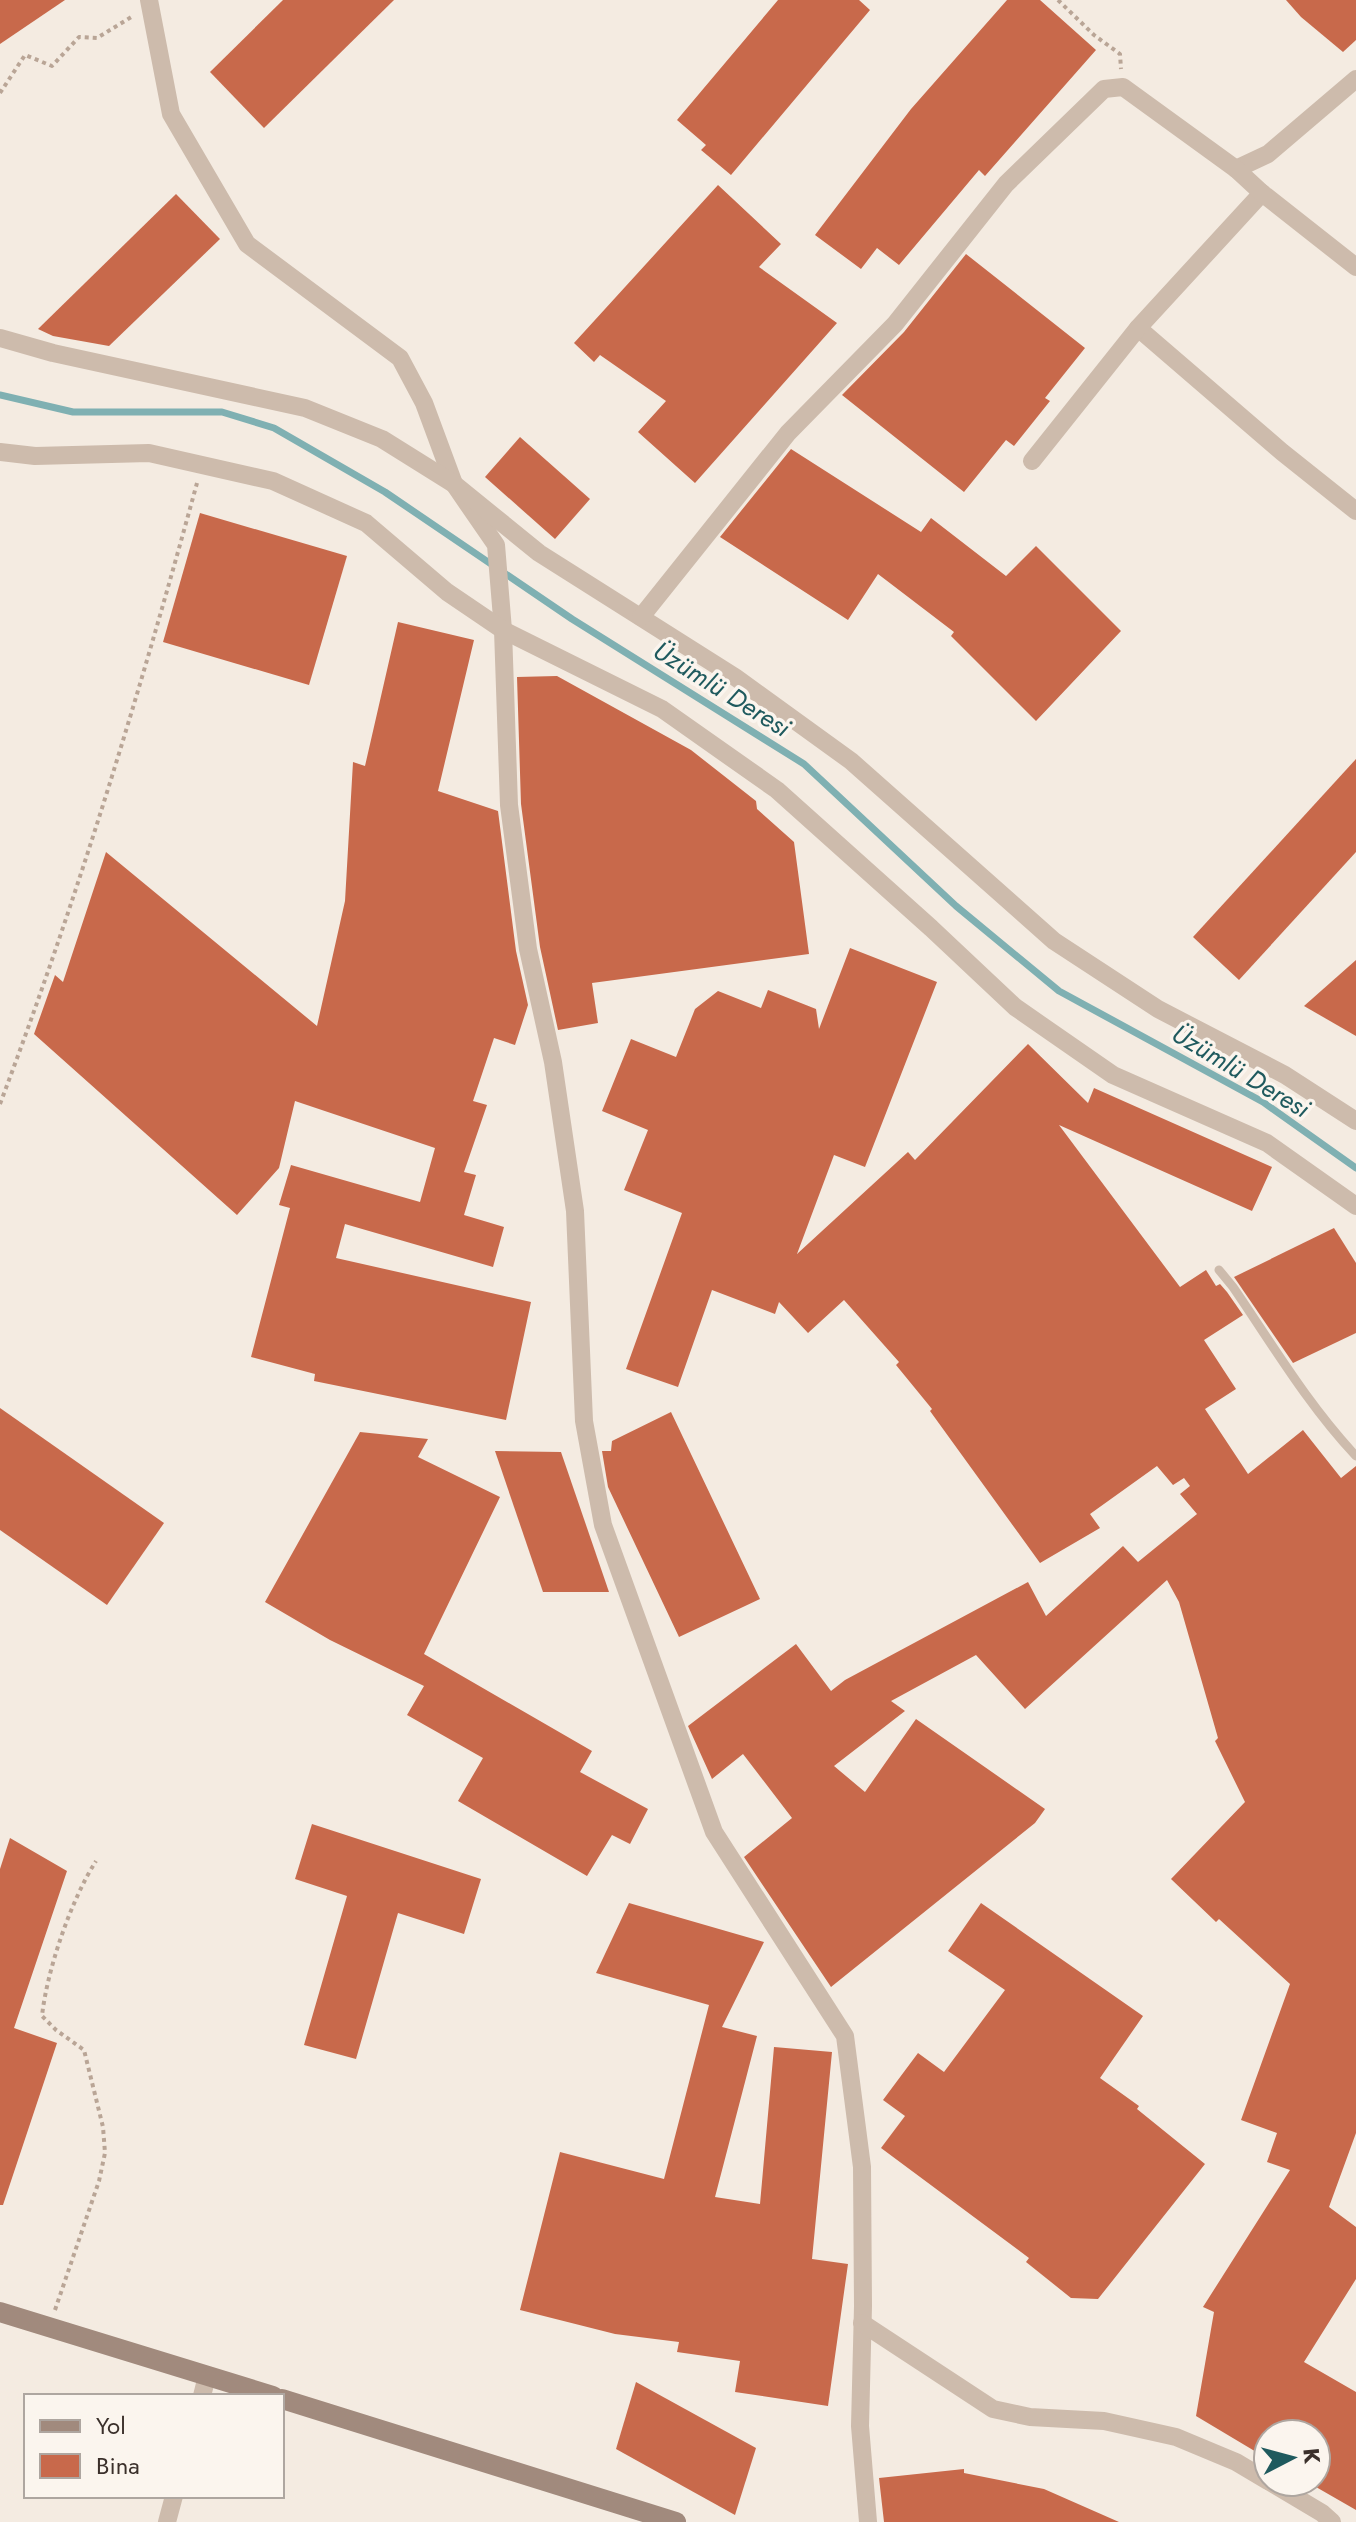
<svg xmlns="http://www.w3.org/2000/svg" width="1356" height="2522" font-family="Jost,sans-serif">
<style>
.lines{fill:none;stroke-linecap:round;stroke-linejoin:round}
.stream{stroke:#7fb0b2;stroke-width:7}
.building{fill:#c8694b}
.path{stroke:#b9a596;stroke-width:4;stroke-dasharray:4 4;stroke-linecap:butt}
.lane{stroke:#cdbbac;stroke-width:9}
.street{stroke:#cdbbac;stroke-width:18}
.secondary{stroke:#a18a7d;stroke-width:20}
.labels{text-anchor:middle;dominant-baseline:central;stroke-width:7;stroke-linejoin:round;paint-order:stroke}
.water-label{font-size:26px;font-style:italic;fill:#1f5a5e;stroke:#fbf5ee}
</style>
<rect width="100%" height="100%" fill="#f4ebe1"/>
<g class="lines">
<path class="stream" d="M0,395L73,412H222L274,428L385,492L572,619L804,764L956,906L1059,991L1263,1102L1356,1168"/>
</g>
<g class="building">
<path d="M0,0H65L0,44Z"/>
<path d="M283,0H394L264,128L210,72Z"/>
<path d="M778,0H859L870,10L731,175L701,150L706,145L677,120Z"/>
<path d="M1007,0H1040L1096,50L985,176L979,170L899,265L877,248L861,269L815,235L911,109Z"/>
<path d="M1286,0H1356V40L1343,52L1301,17Z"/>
<path d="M718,185L781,244L759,267L837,323L695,483L638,432L666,401L600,355L594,362L574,343Z"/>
<path d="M176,194L220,239L109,346L53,336L38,329Z"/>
<path d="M966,254L1085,348L1045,398L1050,401L1014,446L1006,440L964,492L842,395L904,332Z"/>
<path d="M520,437L590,499L555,539L485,477Z"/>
<path d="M791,449L921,532L931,518L1006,576L1036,546L1121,631L1036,721L951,636L954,632L878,574L848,620L720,537Z"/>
<path d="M200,513L347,556L309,685L163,642Z"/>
<path d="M398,622L474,640L438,791L498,811L516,951L528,1005L515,1045L494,1038L473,1101L487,1105L464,1172L476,1175L464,1215L504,1227L493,1267L345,1224L336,1258L531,1302L506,1420L314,1381L315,1374L251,1357L290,1208L279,1205L291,1165L420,1202L435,1148L295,1101L279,1168L237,1215L34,1034L55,975L63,982L106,852L317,1026L345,901L353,762L365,766Z"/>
<path d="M557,676L691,750L756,801L757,809L794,842L809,954L592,983L598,1023L558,1030L540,947L521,804L517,677Z"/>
<path d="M1356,759V852L1239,980L1193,937Z"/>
<path d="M850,948L937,982L865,1167L834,1155L797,1254L908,1152L915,1160L1028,1044L1088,1103L1094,1088L1272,1167L1252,1211L1059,1125L1180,1287L1206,1270L1216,1286L1220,1284L1227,1292L1243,1315L1204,1340L1236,1389L1205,1409L1248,1474L1303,1430L1341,1478L1356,1466V2133L1329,2207L1356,2227V2279L1304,2362L1356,2392V2510L1316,2487V2434H1268V2459L1196,2416L1214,2312L1203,2307L1290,2170L1267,2162L1277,2133L1241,2120L1290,1984L1219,1919L1216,1922L1171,1879L1245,1802L1215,1741L1218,1738L1179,1602L1167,1580L1025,1709L976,1655L891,1701L905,1711L834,1766L865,1792L916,1719L1045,1809L1035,1823L831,1987L744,1857L792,1818L743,1754L712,1779L688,1726L796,1644L831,1691L845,1680L1028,1582L1046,1616L1123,1546L1138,1562L1197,1514L1180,1494L1190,1486L1184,1478L1173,1485L1157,1466L1090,1514L1100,1528L1040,1563L930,1411L932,1409L896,1365L899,1362L844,1300L808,1333L779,1302L775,1314L712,1290L678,1387L626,1369L682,1213L624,1190L648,1130L602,1111L631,1039L676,1057L695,1009L718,991L761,1008L768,990L816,1009L819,1029Z"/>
<path d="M1356,960V1036L1304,1006Z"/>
<path d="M1334,1228L1356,1263V1333L1293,1363L1234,1277Z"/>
<path d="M0,1408L164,1523L107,1605L0,1530Z"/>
<path d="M671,1412L760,1599L679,1637L608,1487L602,1451H611L612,1441Z"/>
<path d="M360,1432L428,1439L418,1457L500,1497L424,1654L592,1751L580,1772L648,1809L630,1844L612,1835L587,1876L458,1801L483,1758L407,1715L424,1686L330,1640L265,1602Z"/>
<path d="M495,1451L561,1452L609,1592H543Z"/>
<path d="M312,1824L481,1879L464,1934L398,1913L356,2059L304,2045L347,1896L295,1879Z"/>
<path d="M10,1838L67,1871L14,2028L57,2043L3,2205H0V1869Z"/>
<path d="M629,1903L764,1942L722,2027L757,2036L715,2197L760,2204L774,2047L832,2052L812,2259L848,2264L828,2406L735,2392L740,2361L677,2352L679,2342L615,2334L520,2310L560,2152L664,2179L709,2005L596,1973Z"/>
<path d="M981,1903L1143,2016L1100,2078L1139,2106L1137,2109L1205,2164L1098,2299L1071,2298L1026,2262L1029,2258L881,2148L905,2116L883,2100L918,2053L944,2072L1005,1990L948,1951Z"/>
<path d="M636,2382L756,2448L735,2515L616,2449Z"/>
<path d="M964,2469V2473L1044,2489L1119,2522H884L879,2478Z"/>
</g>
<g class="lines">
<g class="path">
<path d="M1058,0L1094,35L1120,54L1121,69"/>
<path d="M0,93L25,55L52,66L79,37L97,38L133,16"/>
<path d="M0,1104C77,900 140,692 197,483"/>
<path d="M55,2310L99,2181L105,2153L103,2127L84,2050L56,2030L42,2016C47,1970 71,1900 96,1861"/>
</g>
<path class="lane" d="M1219,1270L1233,1287C1272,1344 1308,1405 1356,1456"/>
<g class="street">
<path d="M149,0L171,114L247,244L400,358L424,403L454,484L496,545L503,630L509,805L528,949L553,1062L575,1211L584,1421L603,1525L714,1832L845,2036L862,2167L863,2306L860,2426L868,2522"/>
<path d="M1236,169L1268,154L1356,79"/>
<path d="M1138,328L1282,452L1356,511"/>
<path d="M0,338L53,353L305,408L382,439L454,484L539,553L735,677L851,761L1054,941L1158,1009L1285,1075L1356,1121"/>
<path d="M0,452L35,456L149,453L273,481L366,523L447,592L503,630L662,709L777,790L931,928L1015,1007L1113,1075L1267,1143L1356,1206"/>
<path d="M1032,461L1138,328L1262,193"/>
<path d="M641,617L788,433L895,324L1006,184L1104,89L1123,87L1236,169L1262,193L1356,267"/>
<path d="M862,2323L993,2409L1030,2417L1104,2421L1176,2437L1236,2462L1268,2481"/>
<path d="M202,2396L207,2376"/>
<path d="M1270,2482L1322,2513L1332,2522"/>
<path d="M167,2522L174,2496"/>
</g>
<g class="secondary">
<path d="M0,2312L273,2396"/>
<path d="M282,2399L676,2522"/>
</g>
</g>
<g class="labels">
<g class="water-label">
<text transform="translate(722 689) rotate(32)">Üzümlü Deresi</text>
<text transform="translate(1241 1071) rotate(31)">Üzümlü Deresi</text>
</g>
</g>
<rect x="24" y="2394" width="260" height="104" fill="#fbf5ee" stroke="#aea6a0" stroke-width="2"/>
<rect x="40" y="2420" width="40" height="12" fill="#a18a7d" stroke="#aea6a0" stroke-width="2"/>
<text x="96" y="2434" font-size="24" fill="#3b302b">Yol</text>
<rect x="40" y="2454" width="40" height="24" fill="#c8694b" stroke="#aea6a0" stroke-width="2"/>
<text x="96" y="2474" font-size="24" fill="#3b302b">Bina</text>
<g transform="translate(1292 2458) rotate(84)"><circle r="38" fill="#fbf5ee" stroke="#aea6a0" stroke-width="2"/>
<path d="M0-6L14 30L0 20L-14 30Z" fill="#1f5a5e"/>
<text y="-12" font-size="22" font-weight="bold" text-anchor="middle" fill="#3b302b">K</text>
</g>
</svg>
